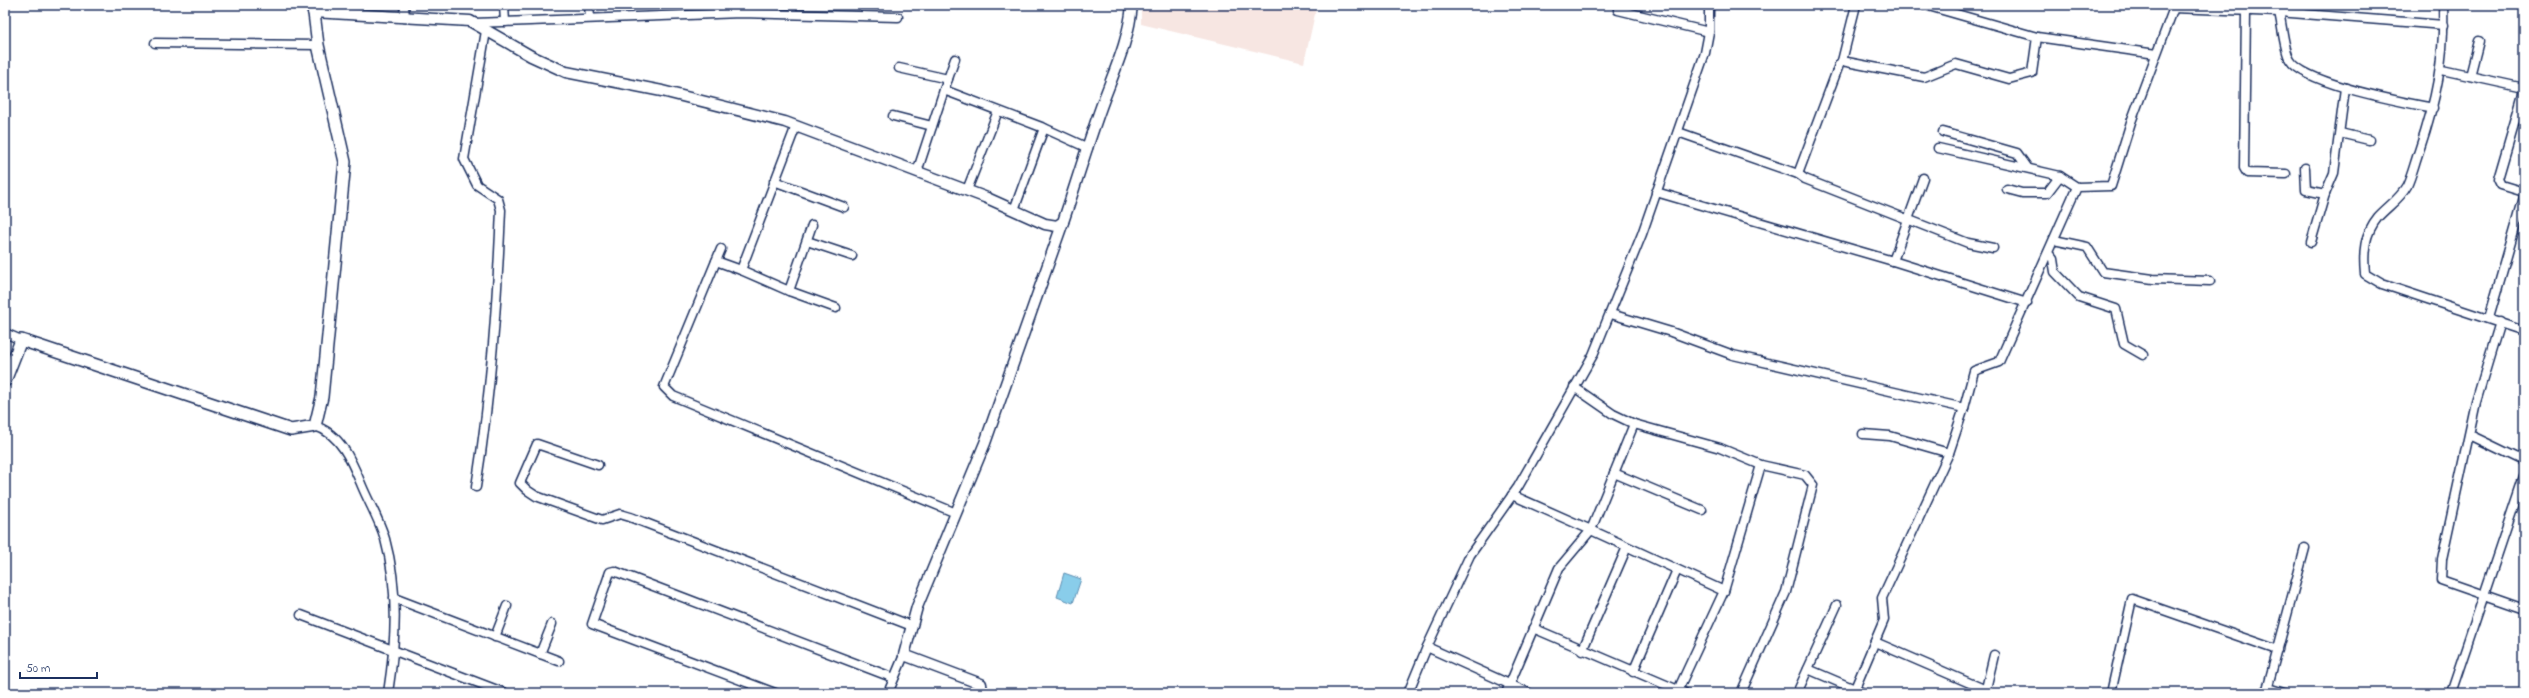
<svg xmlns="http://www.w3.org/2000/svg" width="2529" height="698" font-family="'Indie Flower',sans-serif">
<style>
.built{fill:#f7e6e2}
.water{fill:#89cdea;stroke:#5d8eb2}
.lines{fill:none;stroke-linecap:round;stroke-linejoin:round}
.minor-casing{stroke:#1b2f5e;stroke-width:11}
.tertiary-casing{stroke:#1b2f5e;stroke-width:13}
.secondary-casing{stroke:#1b2f5e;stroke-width:14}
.minor{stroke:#fff;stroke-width:8}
.tertiary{stroke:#fff;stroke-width:10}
.secondary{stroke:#fff;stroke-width:11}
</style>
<rect width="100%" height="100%" fill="#fff"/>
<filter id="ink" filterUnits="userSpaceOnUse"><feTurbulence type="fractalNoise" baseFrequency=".025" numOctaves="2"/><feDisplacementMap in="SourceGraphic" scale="8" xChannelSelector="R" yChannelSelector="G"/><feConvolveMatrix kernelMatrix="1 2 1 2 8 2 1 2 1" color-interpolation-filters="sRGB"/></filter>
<g filter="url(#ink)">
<path class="built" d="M1141,5H1317L1304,63L1141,24Z"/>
<path class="water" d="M1064,573L1081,579L1073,603L1057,597Z"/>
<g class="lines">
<defs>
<g id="minor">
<path d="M304,5L313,8"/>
<path d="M404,5L405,18"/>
<path d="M504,5L505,22"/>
<path d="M589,5L590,18"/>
<path d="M1618,5V10L1709,32"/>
<path d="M2443,5C2445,58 2436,101 2419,151C2415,162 2412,175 2407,186C2400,199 2388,206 2378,217C2364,234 2363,253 2365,274L2382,284L2524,331"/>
<path d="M2173,8L2279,12L2444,25"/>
<path d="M2246,11L2244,168L2247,173L2286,174"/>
<path d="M2279,12C2282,24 2284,50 2290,60C2304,84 2404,102 2433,108"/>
<path d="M474,23L741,13L898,17"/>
<path d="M2037,37L2156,54"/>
<path d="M155,43L318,45"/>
<path d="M1842,61L1856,5"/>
<path d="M899,68L948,79"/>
<path d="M2442,70L2524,88"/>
<path d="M2470,76L2479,41"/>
<path d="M944,90L955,59"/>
<path d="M2524,90L2498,179L2501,185L2524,192"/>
<path d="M893,116L932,126"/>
<path d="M796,126L741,270L789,291L812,225"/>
<path d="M1678,132L1798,174L1805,179L1968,243L1993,248"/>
<path d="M1943,132L2017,153L2027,167"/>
<path d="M2340,133L2369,140"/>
<path d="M1938,148L2060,176L2077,187"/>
<path d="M2305,168L2306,190L2325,194"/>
<path d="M917,172L944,90L1044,128"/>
<path d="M1798,174L1839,65L1842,61L1924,77L1956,64L2009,79L2032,73L2037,37L1925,5"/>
<path d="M774,181L844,207"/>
<path d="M2007,189L2022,193H2047L2060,176"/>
<path d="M967,190L998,111"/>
<path d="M1656,192L1893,261L1923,178"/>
<path d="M1014,210L1044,128L1088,148"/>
<path d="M2054,240L2087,247L2103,272L2153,279L2210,281"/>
<path d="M807,241L852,256"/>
<path d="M2311,242L2325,194L2334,173L2345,88"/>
<path d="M721,249L664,387L673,396L956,513"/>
<path d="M2048,253L2053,259L2055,272L2079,297L2116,309L2124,344L2143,355"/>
<path d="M716,261L741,270"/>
<path d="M1893,261L2027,303"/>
<path d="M789,291L836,308"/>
<path d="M1611,314L1671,332L1733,355L1964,408L1974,371L1999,362L2077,187L2111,186L2131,122L2175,5"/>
<path d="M2489,318L2524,197"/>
<path d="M2500,322L2476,402L2442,559L2441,580L2524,609"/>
<path d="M5,333L21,340"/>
<path d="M1574,387L1613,414L1634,424L1591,530L1724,591L1678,690"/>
<path d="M1634,424L1720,448L1761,465L1805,475L1813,485L1786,592L1741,693"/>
<path d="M315,426C341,434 352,462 362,486C369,503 380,521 385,539C399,590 396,641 388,693"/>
<path d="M1863,434L1890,436L1949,453"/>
<path d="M2470,435L2524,461"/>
<path d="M598,465L537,444L520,483L527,490L536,496L602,520L620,514L630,517L912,626"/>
<path d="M1614,473L1702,510"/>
<path d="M476,487C491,392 497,305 501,210L498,199L477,185L464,159L486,31"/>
<path d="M1724,591L1761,465"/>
<path d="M394,598L559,661"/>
<path d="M301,615L505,693"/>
<path d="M1533,628L1685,693"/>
<path d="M495,637L507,606"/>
<path d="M1875,642L1986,690"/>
<path d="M1582,651L1627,547"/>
<path d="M540,654L552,624"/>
<path d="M1808,669L1864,693"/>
<path d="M1633,672L1677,570"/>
<path d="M2268,688L2284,693"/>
<path d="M775,693L592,624L610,572L614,571L894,678"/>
<path d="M888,693L904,655"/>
<path d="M1408,693L1427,647"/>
<path d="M1506,693L1559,568L1591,530L1512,495"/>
<path d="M1529,693L1427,647L1470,555L1518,487L1593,355L1642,234L1705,53L1709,32V5"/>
<path d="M1797,693L1837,605"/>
<path d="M1853,693L1884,620L1882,598L1949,453L1964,408"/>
<path d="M1985,693L1994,655"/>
<path d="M2111,693L2132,599L2278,650"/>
<path d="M2266,693L2305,548"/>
<path d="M2451,693L2524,476"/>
</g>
<g id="tertiary">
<path d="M313,12L470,21L531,56L566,72L662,91L785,122L987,198L1045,224L1057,226L1063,222C1077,181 1089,139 1104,99C1116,67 1129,39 1132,5"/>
<path d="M982,693L981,684L904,655L917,607L985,443L1063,222"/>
</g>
<path id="secondary" d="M5,381L21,340L291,430L315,426L322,397L345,162L318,45L313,5"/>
</defs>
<use href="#minor" class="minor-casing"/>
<use href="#tertiary" class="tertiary-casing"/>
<use href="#secondary" class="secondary-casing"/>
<use href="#minor" class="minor"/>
<use href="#tertiary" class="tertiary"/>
<use href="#secondary" class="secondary"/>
</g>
</g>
<rect width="2529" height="698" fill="none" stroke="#fff" stroke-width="20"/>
<rect x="10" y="10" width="2509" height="678" fill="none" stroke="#1b2f5e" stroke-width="1.5" filter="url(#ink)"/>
<path d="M20 672v6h77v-6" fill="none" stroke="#1b2f5e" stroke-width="2"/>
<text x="26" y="672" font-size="12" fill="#1b2f5e" stroke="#ffffff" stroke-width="3" paint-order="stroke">50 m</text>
</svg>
